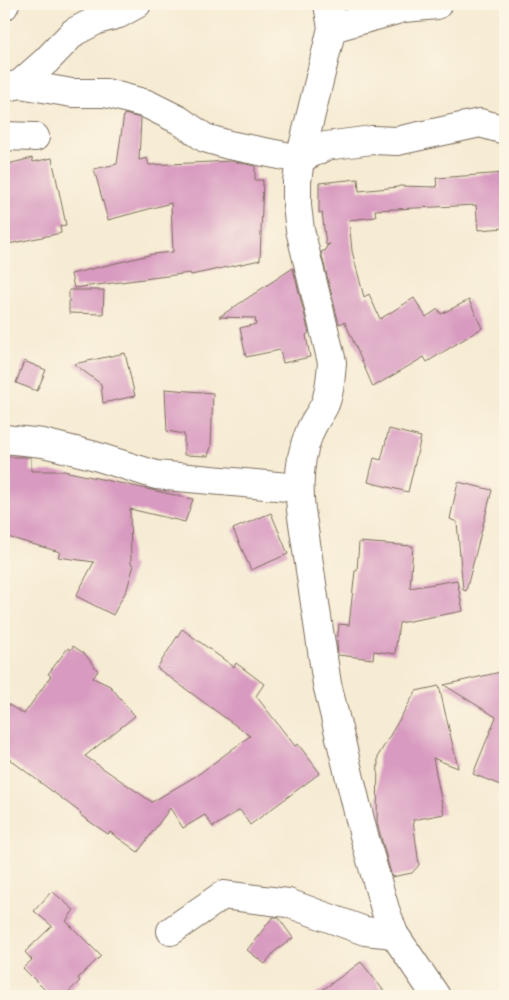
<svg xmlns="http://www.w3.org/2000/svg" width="509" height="1000" font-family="Mynerve,sans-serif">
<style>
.building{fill:#d89ac0}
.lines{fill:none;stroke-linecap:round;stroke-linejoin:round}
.street-casing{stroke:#7c6e5d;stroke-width:30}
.street{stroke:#fff;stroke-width:28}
</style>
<rect width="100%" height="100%" fill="#fcf5e5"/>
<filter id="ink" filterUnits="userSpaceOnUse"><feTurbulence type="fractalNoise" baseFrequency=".02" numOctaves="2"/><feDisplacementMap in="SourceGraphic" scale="10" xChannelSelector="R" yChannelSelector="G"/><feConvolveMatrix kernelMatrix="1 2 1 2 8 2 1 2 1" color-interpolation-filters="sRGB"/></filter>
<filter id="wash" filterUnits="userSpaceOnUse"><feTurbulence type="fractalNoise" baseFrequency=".0096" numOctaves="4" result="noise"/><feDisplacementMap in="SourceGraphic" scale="20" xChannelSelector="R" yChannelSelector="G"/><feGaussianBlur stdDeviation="1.12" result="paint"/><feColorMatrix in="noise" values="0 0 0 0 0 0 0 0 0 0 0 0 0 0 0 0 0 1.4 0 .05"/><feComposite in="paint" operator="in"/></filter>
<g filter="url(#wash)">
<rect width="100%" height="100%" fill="#f6ebd3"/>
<g id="blocks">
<g class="building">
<path d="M124,114L141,118L139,160L147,158L149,165L232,161L255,166V180H263L260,260L191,275L190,273L74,288L71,274L153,254L173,252L171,203L108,220L94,169L117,164Z"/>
<path d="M32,158L33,162L52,158L66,225L60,226L61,233L4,245V165Z"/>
<path d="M505,173V228L478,230L476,205L375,210L376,217L349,220L352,251L364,297L369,294L380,319L414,298L426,317L438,309L441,314L469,300L482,328L427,362L424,357L373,387L345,322L339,324L321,252L326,250V247L330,244L326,245L322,212L319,213V183L358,179L359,191L398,187L399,186L437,187L436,178Z"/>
<path d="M293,268L309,333L306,335L310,357L283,363L280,350L246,357L240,328L256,324L255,318L219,317Z"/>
<path d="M69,290H104L103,314L69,313Z"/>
<path d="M125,353L135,396L103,403L101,384L74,364Z"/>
<path d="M24,361L46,370L37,391L16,383Z"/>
<path d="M165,389L213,393L211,447L208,456L184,455V434L167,431Z"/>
<path d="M389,429L421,437L408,492L368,482L374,458L381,460Z"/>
<path d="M4,457H31V471H64L193,499L185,522L130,509L131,564L134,565L127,589L113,615L76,596L94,562L58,557L60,552L4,536Z"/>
<path d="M458,482L492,490L466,591L463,590L457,522L450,519Z"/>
<path d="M271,513L288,554L251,570L233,529Z"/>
<path d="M359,542L413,546L410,588L457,580L463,611L399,623L395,654L374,651L373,659L338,655L337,643L339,624L349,625L355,571H357Z"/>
<path d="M182,629L234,667L236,663L264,684L256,696L295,746L298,744L320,773L250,825L240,810L213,827L205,815L183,828L170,808L138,852L110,832L108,834L80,815L81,813L4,755V702L24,714L51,676L48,674L68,648L71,650L73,646L85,654L98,671L93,678L110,686L135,716L85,756L152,802L196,776L250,736L157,668Z"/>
<path d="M505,671V787L473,774L496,717L444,685Z"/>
<path d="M439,686L458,768L433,758L444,814L413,820L419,865L412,873L392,877L377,823L378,756L416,691Z"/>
<path d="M52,891L74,910L66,921L101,956L78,978L80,981L64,996H51L23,968L32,960L25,952L52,926L34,911Z"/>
<path d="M273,917H278L293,938L274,952L265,964L247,950Z"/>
<path d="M361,962L388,996H314Z"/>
</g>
</g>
</g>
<g filter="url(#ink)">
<use href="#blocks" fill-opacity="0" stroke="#7c6e5d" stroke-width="1"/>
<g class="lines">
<defs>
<g id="street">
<path d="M328,4L332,28L300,159L297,182V206L300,230L332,362C331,376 330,391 325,404C321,413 314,421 310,431C299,456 298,483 301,510L327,684L363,832L385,909L394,934L436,996"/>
<path d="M4,6L5,4"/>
<path d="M332,28L404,8L437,5"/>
<path d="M20,84L72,93H106L147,104L179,120L205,138L229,145L300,159L326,146L372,140L397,141L480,123L505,130"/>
<path d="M8,87L20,84L46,61L74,32L97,20L119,14L137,4"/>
<path d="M4,136L35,137"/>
<path d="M4,439L43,443L92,455L156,475L299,488"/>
<path d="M171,931L223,895L288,903L365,931L394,934"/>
</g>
</defs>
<use href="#street" class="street-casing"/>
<use href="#street" class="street"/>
</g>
</g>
<rect width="509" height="1000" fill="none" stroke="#fcf5e5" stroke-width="20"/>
</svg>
